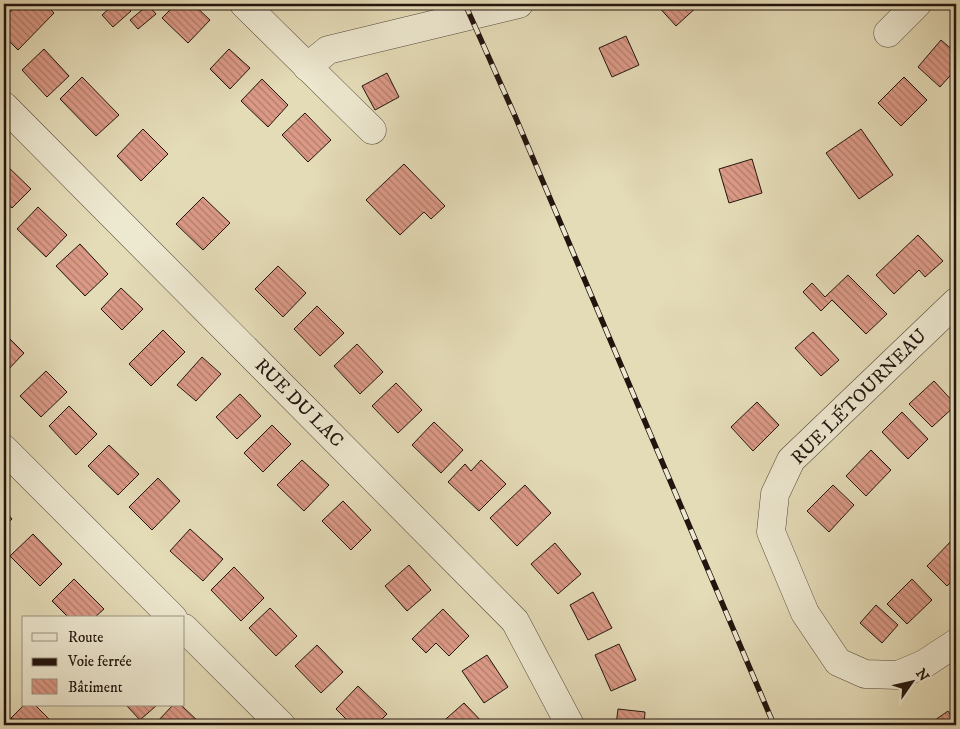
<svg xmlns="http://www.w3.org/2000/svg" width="960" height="729" font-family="'IM FELL DW Pica',serif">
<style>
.building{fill:url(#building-back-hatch);stroke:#22140e}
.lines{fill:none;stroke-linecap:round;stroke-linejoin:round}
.minor-casing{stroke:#524638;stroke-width:29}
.minor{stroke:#ede8d0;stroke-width:28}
.rail-casing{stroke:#22140e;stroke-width:5.5}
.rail{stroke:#ede8d0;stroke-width:4;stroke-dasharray:11;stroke-linecap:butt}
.labels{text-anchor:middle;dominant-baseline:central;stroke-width:4;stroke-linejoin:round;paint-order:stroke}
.street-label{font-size:19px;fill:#22140e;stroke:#ede8d0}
</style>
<defs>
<pattern id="building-back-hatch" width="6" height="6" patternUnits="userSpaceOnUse" patternTransform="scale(1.25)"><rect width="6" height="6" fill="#db9986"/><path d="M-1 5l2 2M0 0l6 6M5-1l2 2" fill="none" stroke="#b17c6c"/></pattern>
</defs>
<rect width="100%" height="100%" fill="#e4dbb7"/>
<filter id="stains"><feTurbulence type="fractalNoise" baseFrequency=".004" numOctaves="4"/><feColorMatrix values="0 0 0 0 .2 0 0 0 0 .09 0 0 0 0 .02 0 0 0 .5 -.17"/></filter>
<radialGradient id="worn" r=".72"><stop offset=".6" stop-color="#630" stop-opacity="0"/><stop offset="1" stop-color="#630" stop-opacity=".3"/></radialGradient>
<g class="building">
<path d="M18,4H45L54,13L18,50L4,36V10L5,8L10,12Z"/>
<path d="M114,4H124L131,11L113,27L102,15Z"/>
<path d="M176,4H193L210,20L188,43L162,18Z"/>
<path d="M656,4H698L699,5L676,26Z"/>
<path d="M148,5L156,14L138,29L130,20Z"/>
<path d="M626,36L639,65L612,77L599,48Z"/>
<path d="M941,40L956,53V69L940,87L918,67Z"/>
<path d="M44,49L69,76L47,97L22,70Z"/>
<path d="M229,49L250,68L230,89L210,69Z"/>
<path d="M387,73L399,97L375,110L362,86Z"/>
<path d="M82,77L119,115L96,136L60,99Z"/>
<path d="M904,77L927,100L901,126L878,103Z"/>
<path d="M262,79L288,105L268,127L241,101Z"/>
<path d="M305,113L331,140L308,162L282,135Z"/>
<path d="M143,129L168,154L141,181L117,156Z"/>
<path d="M861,129L893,175L859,199L826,153Z"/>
<path d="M752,159L762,193L729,203L719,169Z"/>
<path d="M4,163L31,189L12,208L4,201Z"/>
<path d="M404,164L445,206L431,219L424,212L400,235L366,200Z"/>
<path d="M203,197L230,223L203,250L176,224Z"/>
<path d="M38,207L67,235L46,257L17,229Z"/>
<path d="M918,235L943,261L925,277L919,270L894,294L876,275Z"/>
<path d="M80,244L108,274L85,296L56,266Z"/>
<path d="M278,266L306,293L283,317L255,289Z"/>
<path d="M848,275L887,314L866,334L832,300L821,311L803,292L812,283L825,297Z"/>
<path d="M121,288L143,309L122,330L101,309Z"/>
<path d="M317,306L344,333L320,356L294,329Z"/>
<path d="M163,330L185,352L151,386L129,364Z"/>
<path d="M813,332L839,360L821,376L795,348Z"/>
<path d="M4,333L24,353L5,373L4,372Z"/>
<path d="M357,344L383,372L360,394L334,366Z"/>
<path d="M202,357L221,374L196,401L177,385Z"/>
<path d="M46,371L67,392L41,417L20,396Z"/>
<path d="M934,381L956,405L932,427L909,404Z"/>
<path d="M396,383L422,410L398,433L372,406Z"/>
<path d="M240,394L261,416L237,439L216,417Z"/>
<path d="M757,402L779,425L753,451L731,427Z"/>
<path d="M69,406L97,434L76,455L49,426Z"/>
<path d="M902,412L928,439L908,459L882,432Z"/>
<path d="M434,422L463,450L441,473L412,445Z"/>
<path d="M272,425L291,444L263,472L244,453Z"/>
<path d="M109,445L139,474L118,495L88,466Z"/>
<path d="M871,450L891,470L866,496L846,476Z"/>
<path d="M302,460L329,485L304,511L277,485Z"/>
<path d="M481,460L506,484L479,511L448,482L465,464L471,471Z"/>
<path d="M158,478L180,501L152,530L129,507Z"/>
<path d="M525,485L551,513L517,546L490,518Z"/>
<path d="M833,485L854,505L829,532L807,511Z"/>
<path d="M343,501L371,530L351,550L322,521Z"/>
<path d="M4,510L12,519L4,526Z"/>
<path d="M190,529L223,559L203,581L170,551Z"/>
<path d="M33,534L62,564L40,586L10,556Z"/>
<path d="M956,536V577L947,586L927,566Z"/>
<path d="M555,543L581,574L558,594L531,564Z"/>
<path d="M409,565L431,590L407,611L385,586Z"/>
<path d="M234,567L264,598L241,621L211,590Z"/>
<path d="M74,579L104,609L94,618H69L52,601Z"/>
<path d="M912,579L932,600L907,624L887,604Z"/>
<path d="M593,592L612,628L588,640L570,605Z"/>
<path d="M876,605L898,625L882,643L860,623Z"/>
<path d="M270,608L297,636L276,656L249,628Z"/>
<path d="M443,609L469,636L449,656L436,643L426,653L412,639Z"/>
<path d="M619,644L636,680L611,691L595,655Z"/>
<path d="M317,645L343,672L321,693L295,666Z"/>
<path d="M487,655L508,687L484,703L462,671Z"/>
<path d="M358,686L387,714L376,725H352L336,709Z"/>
<path d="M464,703L485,725H439Z"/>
<path d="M24,705H35L55,725H18L11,718Z"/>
<path d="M126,705H157L140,720Z"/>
<path d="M173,705H181L202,725H158L156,723Z"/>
<path d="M618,709L645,712L644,725H616Z"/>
<path d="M948,711L956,725H928Z"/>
</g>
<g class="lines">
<defs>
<g id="minor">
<path d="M244,4L372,130"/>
<path d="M888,33L917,4"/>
<path d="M307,67L328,50L519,4"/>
<path d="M4,106L515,621L570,725"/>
<path d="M956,302L791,460L775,494L771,532L805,613L838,662L865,674L898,675L924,664L956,643"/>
<path d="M4,449L173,618"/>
<path d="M184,628L281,725"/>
</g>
</defs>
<use href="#minor" class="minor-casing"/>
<use href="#minor" class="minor"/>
<defs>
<path id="rail" d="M465,4L515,116L774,725"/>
</defs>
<use href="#rail" class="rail-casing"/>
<use href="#rail" class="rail"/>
</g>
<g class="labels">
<g class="street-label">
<text transform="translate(859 397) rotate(-45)">RUE LÉTOURNEAU</text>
<text transform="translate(299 403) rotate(45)">RUE DU LAC</text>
</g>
</g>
<rect width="960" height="729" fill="none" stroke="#e4dbb7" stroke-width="20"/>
<rect x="5" y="5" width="950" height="719" fill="none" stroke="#22140e" stroke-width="2.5"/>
<rect x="10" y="10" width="940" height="709" fill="none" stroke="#22140e"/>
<rect x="22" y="616" width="162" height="90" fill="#ede8d0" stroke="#9c9382"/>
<rect x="32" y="633" width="25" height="8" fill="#ede8d0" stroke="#9c9382"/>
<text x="68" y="642" font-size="15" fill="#22140e">Route</text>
<rect x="32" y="658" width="25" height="8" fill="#22140e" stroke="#9c9382"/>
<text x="68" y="666" font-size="15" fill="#22140e">Voie ferrée</text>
<rect x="32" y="679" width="25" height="15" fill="url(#building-back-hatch)" stroke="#9c9382"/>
<text x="68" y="692" font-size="15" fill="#22140e">Bâtiment</text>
<g transform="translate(912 682) rotate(56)" stroke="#ede8d0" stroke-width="4" paint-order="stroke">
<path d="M0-4L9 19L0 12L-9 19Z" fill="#22140e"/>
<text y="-8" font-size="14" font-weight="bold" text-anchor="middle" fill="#22140e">N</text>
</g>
<rect width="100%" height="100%" filter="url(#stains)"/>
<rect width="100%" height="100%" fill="url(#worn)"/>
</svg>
